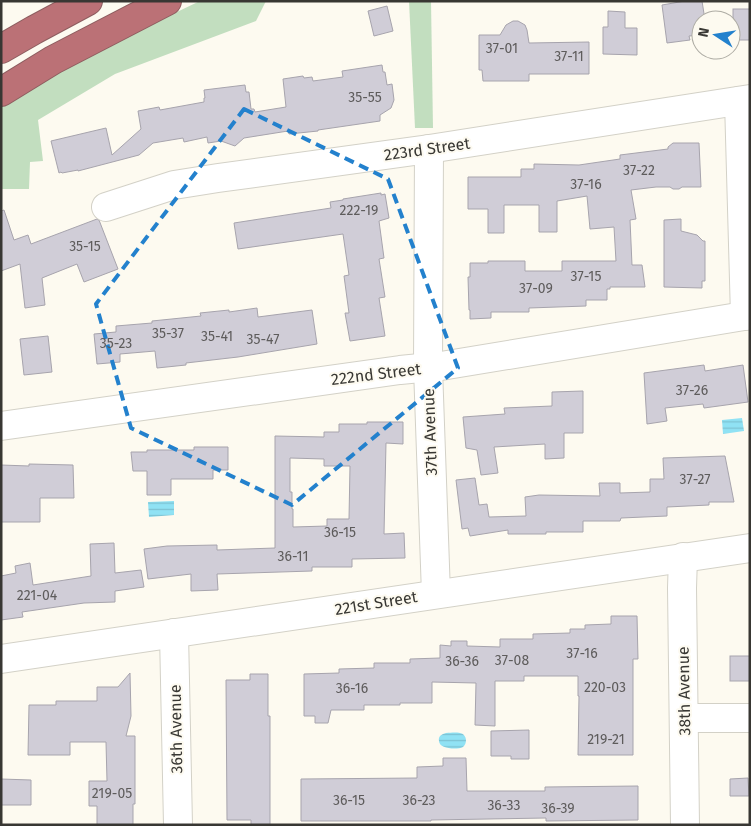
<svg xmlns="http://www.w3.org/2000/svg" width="751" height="826" font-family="'Fira Sans',sans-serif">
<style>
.grass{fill:#c2debf}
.water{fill:url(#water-rules)}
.building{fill:#d0cdd7;stroke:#a7a4ad;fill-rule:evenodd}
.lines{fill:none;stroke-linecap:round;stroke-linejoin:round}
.minor-casing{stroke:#d3d1c7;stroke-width:30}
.highway-casing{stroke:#8d5d5f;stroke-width:30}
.minor{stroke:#fff;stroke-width:28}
.highway{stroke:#bb7176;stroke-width:28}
.marked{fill:none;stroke:#2381cd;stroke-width:4;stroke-dasharray:10 6;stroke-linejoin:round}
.labels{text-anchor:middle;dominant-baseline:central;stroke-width:4;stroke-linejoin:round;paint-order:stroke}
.number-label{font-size:14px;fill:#5e5c5c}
.street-label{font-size:16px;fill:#383733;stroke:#fdfaf0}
</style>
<defs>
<pattern id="water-rules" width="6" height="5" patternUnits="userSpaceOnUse" patternTransform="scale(1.25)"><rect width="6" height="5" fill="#90e2f4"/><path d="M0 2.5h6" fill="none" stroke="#7dc2d2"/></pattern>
</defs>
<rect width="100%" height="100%" fill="#fdfaf0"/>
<g class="grass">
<path d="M200,1H266L256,21L115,74L38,120L43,161L30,162L29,189H1V105L53,74L139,30Z"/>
<path d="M409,1H431L433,128H415Z"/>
</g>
<g class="water">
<path d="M742,418L744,431L723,434L722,420Z"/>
<path d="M174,501V515L149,517L148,502Z"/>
<path d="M446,733C453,733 465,730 466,740C466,743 465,745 463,747C457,750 439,749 439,741C438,736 442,734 446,733Z"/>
</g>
<g class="building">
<path d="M685,1H702L705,20H701V35L689,36L690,40L667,43L662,5Z"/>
<path d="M387,6L393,31L374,36L368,11Z"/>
<rect x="733" y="9" width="17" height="31"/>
<path d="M608,11L625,12V28H637V55L603,54V27H608Z"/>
<path d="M513,21H518L525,25L527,30L529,43L589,42V74H529V81H483L482,70H479V35H500L506,25Z"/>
<path d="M382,65L383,72H385L387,85L392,84L394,100L391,108L380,115V121L318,130V131L289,134L288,131L244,138L235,146L221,141L208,143L207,137L184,142L183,138L153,143L139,155L78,171V170L62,173L61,172L59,173L51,141L106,128L112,155L141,129L138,111L159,107L160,110L204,102V98H205L204,90L245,85L246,92H249L251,109H254L255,112L286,107L283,79L303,76L304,78L312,77L313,81L343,77L342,71Z"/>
<path d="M673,143H699L701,187H682L679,189H673L670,187H656L631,190L636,219L630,220L632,265H642L645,287H610V289H607V300H586V306L529,308V312H491V318L470,319V310H469L468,277H470V263H488V261H525V271H562V261H616L614,227L590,229L587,196L557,201V232H539V205H504V233H488V209H468V177H521V169H534V164L579,165L620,159V155L668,149V147Z"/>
<path d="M381,193V195L385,194L389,218L379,221L384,258L379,259L385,297L379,298L385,336L350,341L345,313H349L344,276L349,275L343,234L238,249L234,223L331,208L330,202L343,200V199Z"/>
<path d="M4,210L14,240L28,235L31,244L97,219L99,220L118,269L84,282L77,264L42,278L45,305L25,308L20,264L1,271V211Z"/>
<path d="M681,219V231L697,235L703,241H705V281H702V288L664,287V220Z"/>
<path d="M257,308L258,317L312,310L317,344L238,357L186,363V365L157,368L155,351L120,354V362L97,364L94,334L116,332V326L152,323V321L201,316L200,313L229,310V312Z"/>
<path d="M48,336L52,372L24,375L20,339Z"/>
<path d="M704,365L705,371L743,365L748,402L704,408L703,404L665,408L667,421L647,424L644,373Z"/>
<path d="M583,391V433H564V458L545,459V444L494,447L498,473L481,475L477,450L466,448L463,417L505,414L504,408L552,406V392Z"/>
<path d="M367,422H403V444L386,443L384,534L404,533L405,558L352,559V567H312V571L217,574L218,590L191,591V574L148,579L144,549L167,546L217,545V550L275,548V436L324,437V432H339V424H367ZM290,458L324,459V466H350L349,519H327V526L293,527V509H292V492H290Z"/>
<path d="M194,447H228V470H213V479H171V495H147V471H133L131,452H147V450H194Z"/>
<path d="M725,456L734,502H709V505L667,507V516L621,518L620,521H583V532H546V534H508V530L470,536L468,528L462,529L456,480L475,478L479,505L487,504L489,517L526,516L525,497L539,495L600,496L599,483H620V493L650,492V479H664L663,458Z"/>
<path d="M29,464L73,465L74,498H40V522H1V465L29,466Z"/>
<path d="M114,543L115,573L141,570L144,587L115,591V602L84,603L22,612L23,617L1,620V576L16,573L15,566L30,563L33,585L91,576L90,544Z"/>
<path d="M611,616H637L638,659H633V755H578L579,696H578V676H524V681H495V726L475,725L476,683L432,682V703H400V705H364V710H331L328,723H315V716H304V674L339,673V669L374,668V663H410V659L440,658V645L451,646V641H467V646L500,647V639H533V634L570,633V629H585V625L611,624Z"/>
<rect x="730" y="656" width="20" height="25"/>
<path d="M130,673L131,716L126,736H135V804H133V825H97V806H89V781H107L106,742H70V755H28L29,705H56V701H97V687H118Z"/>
<path d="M250,674H268V716H270V825H251V820H227L226,680H250Z"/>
<path d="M529,730V759H511V756H491V731Z"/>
<path d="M443,758H466L467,791H545V787L638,786V820L546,821V818L431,820V821H301V779L417,778V767L443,766Z"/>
<path d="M748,778L749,796H730V779Z"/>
<path d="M1,779L31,780V805H1Z"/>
</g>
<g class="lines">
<defs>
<g id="minor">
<path d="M739,101L745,316"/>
<path d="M429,149L428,368L436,594"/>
<path d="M106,207L174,185L218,178L429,149L750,99"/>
<path d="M1,426L400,370L441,366L750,315"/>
<path d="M683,557L682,588L685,825"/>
<path d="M174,633L178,825"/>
<path d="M1,659L750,548"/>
<path d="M685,718H750"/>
</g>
<g id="highway">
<path d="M1,49L34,30L88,1"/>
<path d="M1,92L53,60L167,1"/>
</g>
</defs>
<use href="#minor" class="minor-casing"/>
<use href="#highway" class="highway-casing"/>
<use href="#minor" class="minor"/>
<use href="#highway" class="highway"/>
</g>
<path class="marked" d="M244,109L388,179L458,368L292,505L131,428L96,304Z"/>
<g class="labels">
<g class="number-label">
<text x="502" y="48">37-01</text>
<text x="569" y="56">37-11</text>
<text x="365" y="97">35-55</text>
<text x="639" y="170">37-22</text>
<text x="586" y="184">37-16</text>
<text x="359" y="210">222-19</text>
<text x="85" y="246">35-15</text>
<text x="586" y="276">37-15</text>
<text x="536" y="288">37-09</text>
<text x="168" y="333">35-37</text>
<text x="217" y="336">35-41</text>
<text x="263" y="339">35-47</text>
<text x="116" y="343">35-23</text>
<text x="692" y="390">37-26</text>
<text x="695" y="479">37-27</text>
<text x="340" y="532">36-15</text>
<text x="293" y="556">36-11</text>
<text x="37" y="595">221-04</text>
<text x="582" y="653">37-16</text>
<text x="512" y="660">37-08</text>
<text x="462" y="661">36-36</text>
<text x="605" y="687">220-03</text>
<text x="352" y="688">36-16</text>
<text x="606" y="739">219-21</text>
<text x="112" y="793">219-05</text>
<text x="349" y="800">36-15</text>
<text x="419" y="800">36-23</text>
<text x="504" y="805">36-33</text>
<text x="558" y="808">36-39</text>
</g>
<g class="street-label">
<text transform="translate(427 149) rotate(-8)">223rd Street</text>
<text transform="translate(376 374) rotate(-7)">222nd Street</text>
<text transform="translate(430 432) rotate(-92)">37th Avenue</text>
<text transform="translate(376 603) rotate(-9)">221st Street</text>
<text transform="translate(684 691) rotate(-91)">38th Avenue</text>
<text transform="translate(176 729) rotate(-91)">36th Avenue</text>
</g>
</g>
<rect width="751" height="826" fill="none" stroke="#383733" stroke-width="5"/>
<g transform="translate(716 35) rotate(282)"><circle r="24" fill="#fdfaf0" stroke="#aeaca4"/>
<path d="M0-4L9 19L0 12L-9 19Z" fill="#2381cd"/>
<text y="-8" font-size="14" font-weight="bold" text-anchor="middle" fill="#383733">N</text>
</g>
</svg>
